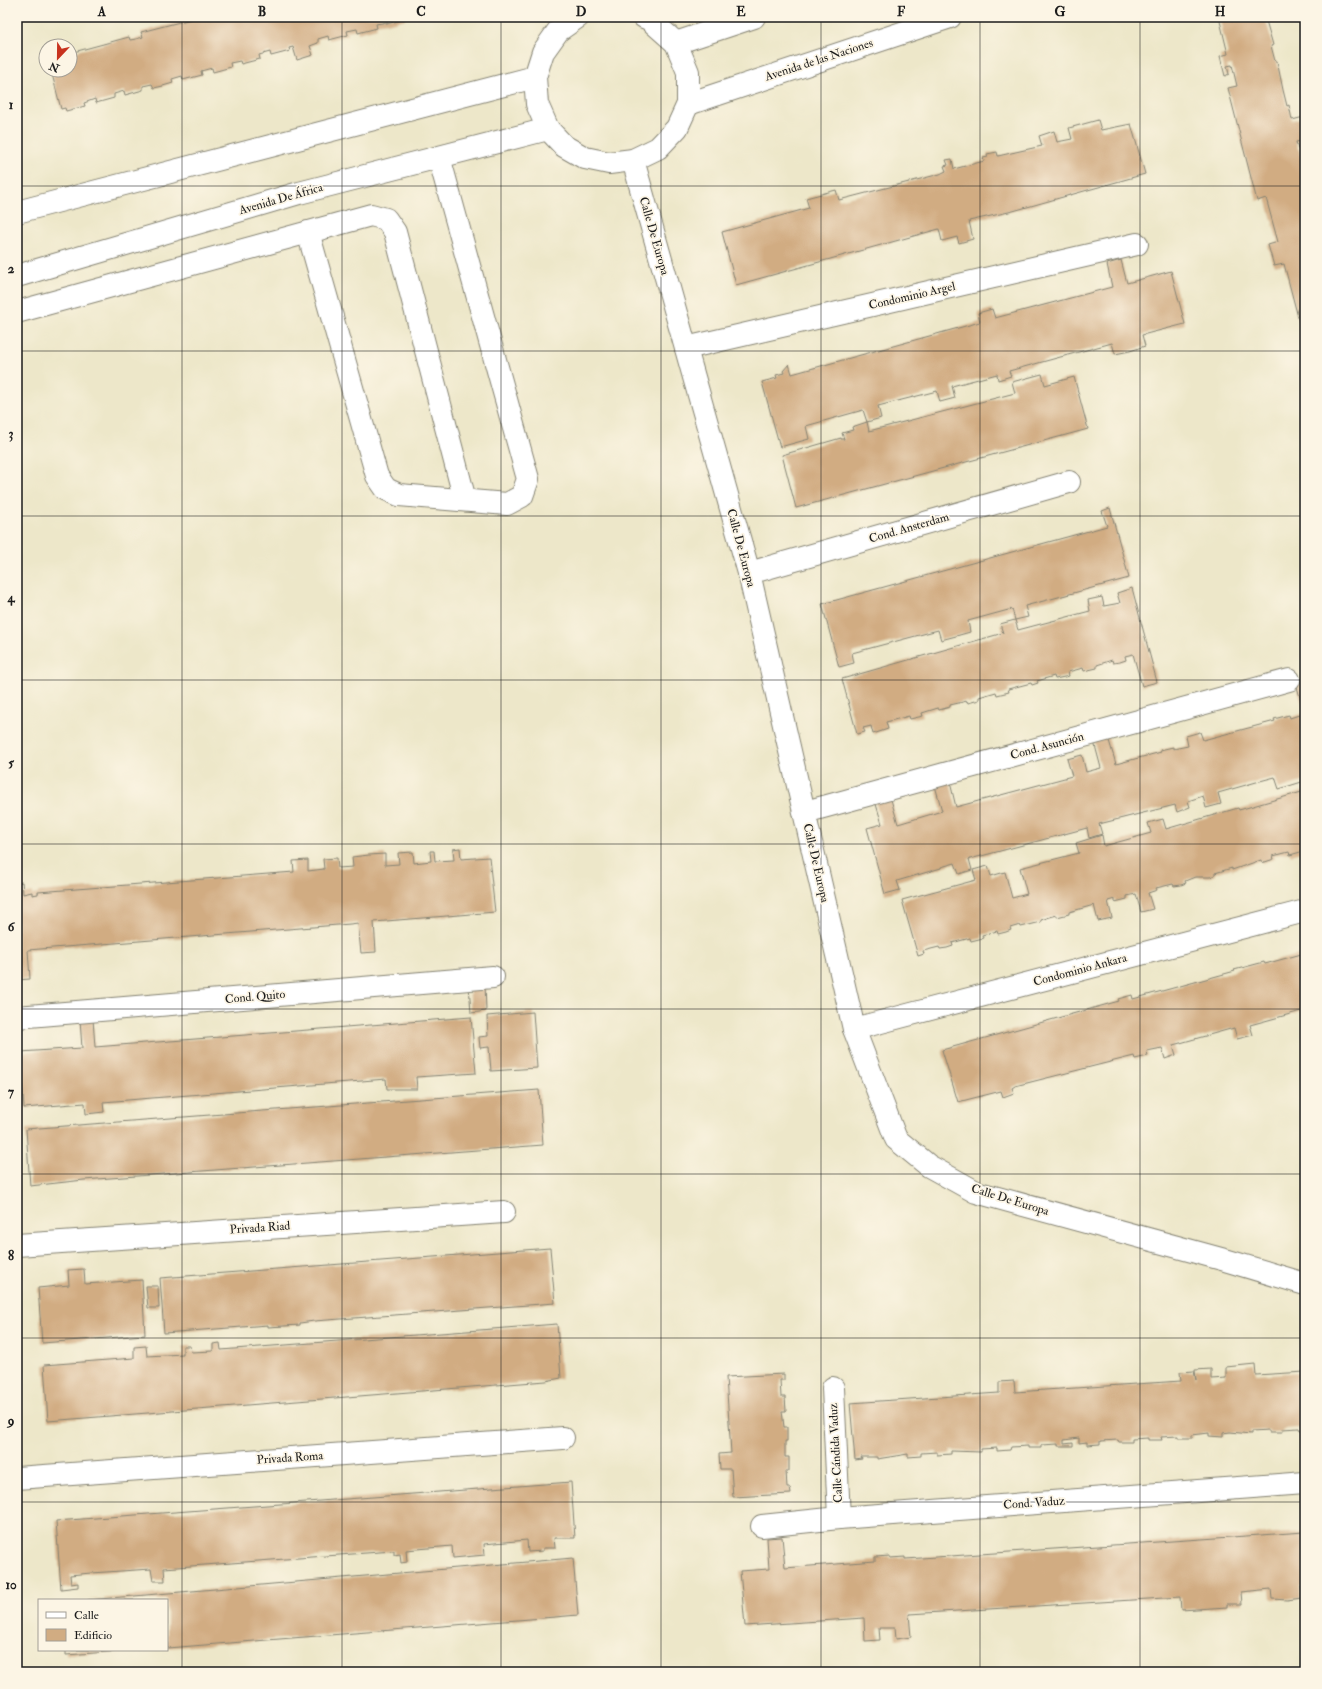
<svg xmlns="http://www.w3.org/2000/svg" width="1322" height="1689" font-family="'IM FELL Double Pica',serif">
<style>
.building{fill:#d1ac82}
.lines{fill:none;stroke-linecap:round;stroke-linejoin:round}
.minor-casing{stroke:#848272;stroke-width:24}
.minor{stroke:#fff;stroke-width:22}
.grid{fill:none;stroke:#1c1c1c;stroke-width:1;stroke-opacity:0.55}
.labels{text-anchor:middle;dominant-baseline:central;stroke-width:3.5;stroke-linejoin:round;paint-order:stroke}
.street-label{font-size:12px;fill:#1c1c1c;stroke:#fcf5e5}
.neatline{fill:none;stroke:#1c1c1c;stroke-width:1.5}
.grid-label{font-size:13px;text-anchor:middle;font-weight:bold;fill:#1c1c1c}
</style>
<rect width="100%" height="100%" fill="#fcf5e5"/>
<filter id="ink" filterUnits="userSpaceOnUse"><feTurbulence type="fractalNoise" baseFrequency=".025" numOctaves="2"/><feDisplacementMap in="SourceGraphic" scale="8" xChannelSelector="R" yChannelSelector="G"/><feConvolveMatrix kernelMatrix="1 2 1 2 8 2 1 2 1" color-interpolation-filters="sRGB"/></filter>
<filter id="wash" filterUnits="userSpaceOnUse"><feTurbulence type="fractalNoise" baseFrequency=".012" numOctaves="4" result="noise"/><feDisplacementMap in="SourceGraphic" scale="16" xChannelSelector="R" yChannelSelector="G"/><feGaussianBlur stdDeviation="0.9" result="paint"/><feColorMatrix in="noise" values="0 0 0 0 0 0 0 0 0 0 0 0 0 0 0 0 0 1.4 0 .05"/><feComposite in="paint" operator="in"/></filter>
<g filter="url(#wash)">
<rect width="100%" height="100%" fill="#ede7c9"/>
<g id="blocks">
<g class="building">
<path d="M199,17H405V19L387,24V22L376,24L377,28L358,33L357,29L347,31L348,35L329,40L328,36L318,39V43L310,46L313,55L297,60L293,47L289,48L290,51L271,56L270,52L259,55L260,59L241,64L240,61L230,63L231,67L213,72L212,68L201,71L202,75L183,80L182,76L172,79L173,83L163,86L154,88L152,84L143,86V90L125,95L124,91L114,94V98L96,103L95,99L84,103L85,106L66,111L65,108L61,109L51,70H70V53L129,37L130,40L136,39L143,37L141,32Z"/>
<path d="M1219,17H1265L1273,45L1271,46L1275,61H1277L1283,90L1287,106L1289,105L1292,120L1304,117L1305,140L1296,142L1298,149H1299L1305,172V344L1284,264L1274,266L1268,245L1278,242L1266,198L1257,201L1228,88L1237,86L1232,65L1227,66L1229,74L1225,76L1220,56L1228,54Z"/>
<path d="M1098,120L1101,130L1131,124L1145,174L1013,211L969,221L973,239L959,243L957,237L942,241L939,229L736,285L722,232L809,208L806,198L836,190L839,200L940,174L946,171L944,166L948,165L946,160L952,159L954,169L984,161L983,158L988,157L987,154L997,152L998,156L1042,146L1039,136L1054,131L1057,142L1072,139L1069,128Z"/>
<path d="M1121,260L1127,283L1171,271L1185,324L1142,335L1145,346L1130,351L1115,354L1112,343L1009,371L1011,376L998,380L997,374L952,386L955,398L940,402L937,391L878,406L881,418L867,422L863,410L806,426L809,439L780,447L762,382L777,378L776,375L784,373L783,371L789,364L792,374L980,322L978,313L992,309L995,318L1112,287L1107,264Z"/>
<path d="M1042,374L1045,385L1074,377L1088,429L796,508L782,455L841,438V439H844L842,433L853,430L852,427L867,422L869,431L1015,393L1012,382Z"/>
<path d="M1110,508L1129,578L1025,606L1028,617L1015,620L1018,630L1090,611L1088,600L1102,597L1104,606L1120,603L1117,593L1132,588L1157,682L1142,686L1133,654L1125,656L1126,660L1120,662L1113,663L1112,660L1097,665V668L1084,671L1083,668L1068,672L1069,676L1055,679L1054,676L1037,681L1038,683L1032,685L1031,683L1008,689L1009,692L997,695L996,692L979,697V700L968,703L967,701L950,705V707L939,710L938,708L922,713L923,716L910,719L909,716L886,722L888,729L873,734L871,726L863,728L865,732L857,734L842,679L1003,633L1000,624L1015,620L1012,609L968,621L970,632L956,636L941,640L938,630L852,653L854,663L839,667L822,604L1107,526L1102,511Z"/>
<path d="M1305,681V781L1279,789L1275,777L1260,781L1218,793L1221,804L1206,808L1203,796L1188,801L1190,807L1177,812L1175,805L1099,824L1102,834L1089,838L1087,828L970,859H969L972,870L959,874L955,863L941,867V868L897,881L900,890L885,894L867,828L882,824L875,801L890,796L898,824L942,811L934,782L949,778L956,807L1072,776L1067,759L1082,755L1086,772L1101,768L1093,738L1107,734L1116,764L1161,752L1160,750L1173,747V749L1188,746L1186,736L1200,732L1203,740L1275,721L1274,719L1289,715L1290,718L1305,713L1296,684Z"/>
<path d="M1305,791V848L1302,849L1304,851L1290,855L1289,852L1273,856L1274,859L1262,863L1261,860L1232,870V868L1215,873V875L1210,877H1195L1185,881L1186,883L1181,885L1174,886L1173,884L1156,888L1157,890L1148,893L1153,909L1141,912L1136,894L1127,896V899L1115,902V899L1108,901L1112,918L1098,921L1094,905L1069,912V914L1057,917V915L1050,917L1041,920V922L1021,927L1020,925L1010,928L1011,930L1006,932L998,934L997,931L982,935L983,938L971,941L970,938L952,943L953,946L947,948L940,949L939,947L923,951L924,954L918,956L902,900L976,880L973,870L988,866L991,876L1005,872L1012,898L1027,894L1020,868L1079,853L1076,843L1102,835L1104,846L1151,833L1148,823L1163,819L1166,829L1238,808L1239,810Z"/>
<path d="M460,848L461,859L489,857L495,912L374,922L376,952L361,953L358,923L350,924L28,950L30,979L17,980V883L22,882L23,894L32,892V895L38,894V892L294,872L293,861L308,860V871L324,869L323,859L337,858L338,868L353,867L352,857L369,855L385,854V865L399,864L398,853L413,852L414,863L431,861L430,851H434L435,861L454,860L453,849Z"/>
<path d="M1305,953V1010L1250,1025L1253,1035L1237,1039L1234,1028L1173,1045L1176,1055L1165,1059L1162,1048L1147,1051L1148,1056L1135,1059L1134,1056L1015,1086L1012,1088L1014,1093L1003,1097L1001,1091L958,1102L942,1050L1119,1001L1118,999L1132,995L1133,999L1235,971L1234,970L1264,962L1265,964Z"/>
<path d="M485,984L486,1011L471,1013L469,985Z"/>
<path d="M533,1012L537,1068L491,1071L489,1047L480,1048L479,1037L488,1036L487,1016Z"/>
<path d="M471,1017L476,1073L416,1077L417,1089H387L386,1079L103,1102L104,1112L86,1114L85,1103L24,1108L20,1052L82,1048L80,1020L93,1019L95,1047Z"/>
<path d="M539,1090L543,1145L84,1180L30,1186L26,1129Z"/>
<path d="M550,1248L555,1303L314,1321L300,1323V1325L268,1327V1325L164,1333L160,1278Z"/>
<path d="M84,1269L85,1284L142,1280L145,1335L42,1343L38,1288L69,1285L68,1270Z"/>
<path d="M146,1286H158L159,1308H148Z"/>
<path d="M557,1324L561,1378L546,1381L48,1421L44,1365L134,1358V1347L146,1346L147,1356L183,1354V1346H190L191,1352L213,1351V1344L220,1343L221,1350Z"/>
<path d="M1255,1364L1256,1375L1305,1372V1430H1300L1299,1428L1282,1429L1283,1432H1269V1430L1251,1431V1434L1230,1432L1223,1433V1437L1209,1436V1433L1192,1435V1438H1178V1436L1161,1437L1162,1440H1148V1438L1132,1439V1442H1119L1118,1440L1100,1441V1444L1087,1445V1442L1079,1443V1438L1064,1440V1444L1073,1443V1446H1058V1444L1041,1445V1448H1028V1446L1011,1447L1010,1450L997,1451V1448L981,1449V1452L951,1451V1454L937,1455V1452L921,1453V1456L908,1457V1454L877,1459V1457H861L862,1459L855,1460L850,1403L999,1393V1382L1014,1381L1015,1392L1181,1381L1180,1372L1194,1371L1196,1380L1195,1370L1211,1369V1379L1226,1378V1367Z"/>
<path d="M784,1374V1380H780L781,1397H785L786,1411H782L784,1427H787V1441H785V1457H789V1471H786L787,1488H790L791,1494L733,1497L731,1469H720L719,1454L731,1453L726,1377Z"/>
<path d="M571,1482L575,1538H554L555,1548H543V1551L528,1552L527,1540L484,1544L485,1555L453,1558L452,1546L406,1550L407,1562L401,1563L400,1554L394,1555V1551H393L164,1568L165,1581H153L151,1569L91,1573L70,1575L71,1584L78,1583V1587L61,1589L56,1521Z"/>
<path d="M1305,1532V1587H1301L1302,1598L1287,1600L1272,1599L1271,1589L1241,1592L1242,1604H1227V1607L1181,1610L1180,1597L909,1614L911,1637L896,1639L895,1628H879L880,1640L865,1641L864,1618L745,1626L740,1571L769,1569L767,1538L782,1537L785,1568L875,1561V1557L890,1556V1558L905,1557V1559L921,1558Z"/>
<path d="M573,1558L578,1615L555,1617L167,1648V1600H88Z"/>
<path d="M66,1650H122V1651L66,1655Z"/>
</g>
</g>
</g>
<g filter="url(#ink)">
<use href="#blocks" fill-opacity="0" stroke="#848272" stroke-width="1"/>
<g class="lines">
<defs>
<g id="minor">
<path d="M578,17L558,31L543,52L535,77L537,104L548,129L564,146L585,158L609,163L633,160L658,148L677,128L688,104V72L676,43L649,19L644,17"/>
<path d="M676,43L754,17"/>
<path d="M688,104L950,17"/>
<path d="M633,160L749,573L854,1029L896,1139L929,1166L976,1192L1225,1260L1305,1284"/>
<path d="M17,212L535,77"/>
<path d="M308,232L377,476L386,489L399,495L507,504L522,496L528,479L439,157"/>
<path d="M17,276L299,193L548,129"/>
<path d="M17,312L371,215L386,219L395,232L465,500"/>
<path d="M686,348L1137,244"/>
<path d="M749,573L1069,482"/>
<path d="M805,812L1289,680"/>
<path d="M17,1017L493,977"/>
<path d="M854,1029L1305,911"/>
<path d="M17,1245L504,1212"/>
<path d="M833,1388L839,1518"/>
<path d="M17,1478L563,1438"/>
<path d="M762,1526L839,1518L1305,1483"/>
</g>
</defs>
<use href="#minor" class="minor-casing"/>
<use href="#minor" class="minor"/>
</g>
</g>
<path class="grid" d="M182,17V1672M342,17V1672M501,17V1672M661,17V1672M821,17V1672M980,17V1672M1140,17V1672M17,186H1305M17,351H1305M17,516H1305M17,680H1305M17,844H1305M17,1009H1305M17,1174H1305M17,1338H1305M17,1502H1305"/>
<g class="labels">
<g class="street-label">
<text transform="translate(819 60) rotate(-18)">Avenida de las Naciones</text>
<text transform="translate(281 199) rotate(-16)">Avenida De África</text>
<text transform="translate(654 236) rotate(74)">Calle De Europa</text>
<text transform="translate(912 296) rotate(-13)">Condominio Argel</text>
<text transform="translate(909 528) rotate(-16)">Cond. Ansterdam</text>
<text transform="translate(741 548) rotate(75)">Calle De Europa</text>
<text transform="translate(1047 746) rotate(-15)">Cond. Asunción</text>
<text transform="translate(816 863) rotate(77)">Calle De Europa</text>
<text transform="translate(1080 970) rotate(-15)">Condominio Ankara</text>
<text transform="translate(255 997) rotate(-5)">Cond. Quito</text>
<text transform="translate(1010 1200) rotate(17)">Calle De Europa</text>
<text transform="translate(260 1228) rotate(-4)">Privada Riad</text>
<text transform="translate(836 1453) rotate(-93)">Calle Cándida Vaduz</text>
<text transform="translate(290 1458) rotate(-4)">Privada Roma</text>
<text transform="translate(1034 1503) rotate(-4)">Cond. Vaduz</text>
</g>
</g>
<rect width="1322" height="1689" fill="none" stroke="#fcf5e5" stroke-width="44"/>
<rect x="38" y="1599" width="130" height="52" fill="#fcf5e5" stroke="#a29e95"/>
<rect x="46" y="1612" width="20" height="6" fill="#ffffff" stroke="#a29e95"/>
<text x="74" y="1619" font-size="12" fill="#1c1c1c">Calle</text>
<rect x="46" y="1629" width="20" height="12" fill="#d1ac82" stroke="#a29e95"/>
<text x="74" y="1639" font-size="12" fill="#1c1c1c">Edificio</text>
<g transform="translate(58 58) rotate(202)"><circle r="19" fill="#fcf5e5" stroke="#a29e95"/>
<path d="M0-3L7 15L0 10L-7 15Z" fill="#c8321e"/>
<text y="-6" font-size="11" font-weight="bold" text-anchor="middle" fill="#1c1c1c">N</text>
</g>
<rect x="22" y="22" width="1278" height="1645" class="neatline"/>
<g class="grid-label">
<text x="102" y="16">A</text>
<text x="262" y="16">B</text>
<text x="421" y="16">C</text>
<text x="581" y="16">D</text>
<text x="741" y="16">E</text>
<text x="901" y="16">F</text>
<text x="1060" y="16">G</text>
<text x="1220" y="16">H</text>
<text x="11" y="109">1</text>
<text x="11" y="273">2</text>
<text x="11" y="438">3</text>
<text x="11" y="602">4</text>
<text x="11" y="767">5</text>
<text x="11" y="931">6</text>
<text x="11" y="1096">7</text>
<text x="11" y="1260">8</text>
<text x="11" y="1425">9</text>
<text x="11" y="1589">10</text>
</g>
</svg>
